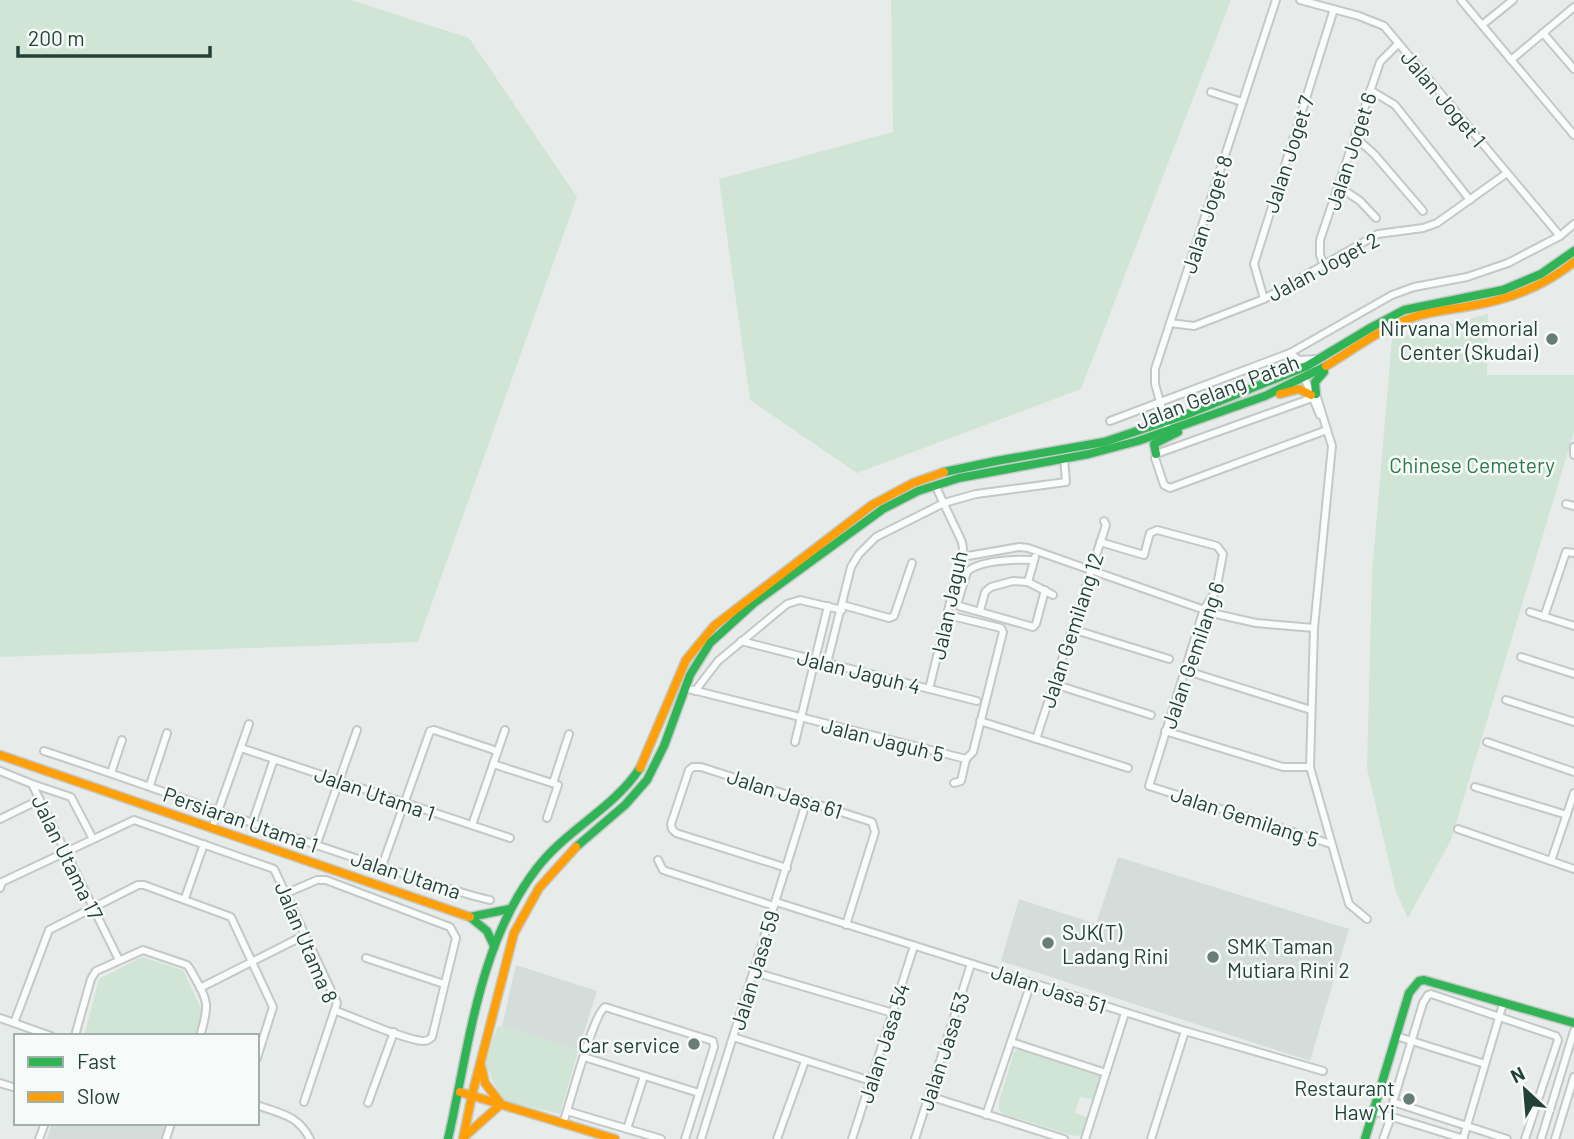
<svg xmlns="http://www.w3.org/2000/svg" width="1574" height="1139" font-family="Barlow,sans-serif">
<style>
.built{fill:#d5ddda}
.green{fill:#d0e5d6}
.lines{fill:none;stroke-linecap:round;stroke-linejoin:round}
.street-casing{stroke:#c4c9c7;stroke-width:10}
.fast-casing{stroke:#c3cac7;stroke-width:11}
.slow-casing{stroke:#c3cac7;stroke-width:11}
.street{stroke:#fbfcfc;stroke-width:6}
.fast{stroke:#30b455;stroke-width:8}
.slow{stroke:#ff9f0a;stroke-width:8}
.poi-dot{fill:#687d76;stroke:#f6faf8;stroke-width:2.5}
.labels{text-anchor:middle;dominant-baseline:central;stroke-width:5;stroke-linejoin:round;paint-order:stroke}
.street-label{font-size:21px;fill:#234138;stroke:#f6faf8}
.poi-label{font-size:21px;fill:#234138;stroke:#f6faf8;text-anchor:end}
.park-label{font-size:21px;fill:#2b7a48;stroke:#f6faf8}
</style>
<rect width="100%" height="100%" fill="#e7ecea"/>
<g class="built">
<path d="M1118,857L1349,929L1310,1061L1001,961L1019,899L1096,924Z"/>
<path d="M516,965L597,991L578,1051L502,1026Z"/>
<path d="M52,1123H154L167,1128L163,1139H47Z"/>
</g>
<g class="green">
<path d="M0,0H351L469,38L577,197L418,642L0,657Z"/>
<path d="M891,0H1231L1081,389L857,473L750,400L719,179L893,132Z"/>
<path d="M1488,314L1487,375H1574V432L1451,840L1408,918L1396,892L1367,768L1372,572L1392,339Z"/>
<path d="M142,957L183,970L203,1013L195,1036H84L99,979Z"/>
<path d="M502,1026L578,1051L560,1114L502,1100L485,1064L497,1028Z"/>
<path d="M1018,1049L1100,1075L1095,1100L1080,1097L1075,1113L1090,1118L1083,1135L1074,1136L1004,1114L999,1110V1102L1014,1052Z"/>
</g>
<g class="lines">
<defs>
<g id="street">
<path d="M1300,0L1359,16L1384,26L1560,236"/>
<path d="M1461,0L1574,135"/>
<path d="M1482,25L1513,0"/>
<path d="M1543,33L1574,69"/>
<path d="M1511,60L1574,7"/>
<path d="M1370,90L1395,105L1470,200"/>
<path d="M1211,92L1242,102"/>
<path d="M1355,137L1374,154L1423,211"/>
<path d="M1338,186L1360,201L1376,218"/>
<path d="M1324,265L1320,255V240L1380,62L1398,44"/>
<path d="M1264,299L1254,264L1334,9"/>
<path d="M1170,323L1194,326L1264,299L1378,234L1423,228L1437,223L1507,173"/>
<path d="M1290,353L1299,360L1316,359"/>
<path d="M1304,377L1320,415"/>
<path d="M1315,391L1332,446L1314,628L1310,767L1349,904L1367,919"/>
<path d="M1312,398L1156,454L1155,458L1164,485L1170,488L1327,430"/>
<path d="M1110,421L1290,353L1392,295L1414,287L1467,277L1508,263L1560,236L1574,224"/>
<path d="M1168,430L1155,384V369L1276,0"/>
<path d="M1574,447V455"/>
<path d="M1566,504L1574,506"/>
<path d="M1100,542L1144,555L1150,533L1157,530L1217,546L1223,554L1216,591L1204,609L1149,786L1331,844"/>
<path d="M962,557L1019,547L1028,548L1216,614L1256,623L1314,628"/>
<path d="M1034,560C1017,559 979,560 967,572L957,604L959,606L1033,627L1036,624L1045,590"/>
<path d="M1028,582L1035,557"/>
<path d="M843,605L889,618L894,616L912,563"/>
<path d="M980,611L985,592L991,587L1013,581L1028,582L1053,595"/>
<path d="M1530,612L1574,626"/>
<path d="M948,615L1001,628L1003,632L973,752L966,759"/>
<path d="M1544,617L1566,552L1574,553"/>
<path d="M1072,629L1169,659"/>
<path d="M741,641L977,701"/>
<path d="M1521,657L1574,674"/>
<path d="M827,663L851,567L859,554L876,537L944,503L976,494L1066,482L1064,458"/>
<path d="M1184,670L1311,710"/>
<path d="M1054,684L1151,715"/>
<path d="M685,688L966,759"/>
<path d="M929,689L963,549L962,542L935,485"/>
<path d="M695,691L718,661L787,604L800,600L842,610"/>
<path d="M1506,700L1574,722"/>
<path d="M980,721L1128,768"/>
<path d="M1165,731L1283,767H1310"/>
<path d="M1036,739L1106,525L1104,521"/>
<path d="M795,742L828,606"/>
<path d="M1487,742L1574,772"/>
<path d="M241,748L510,838"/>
<path d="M44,751C158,788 269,831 383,867C418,878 454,892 490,900"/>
<path d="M493,764L558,785L547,818"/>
<path d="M0,771L32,784L119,960"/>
<path d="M111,773L122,740"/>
<path d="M553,783L569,734"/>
<path d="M954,783L961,781L966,759"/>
<path d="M32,784L71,797L93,839"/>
<path d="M150,785L167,733"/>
<path d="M1475,787L1567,815"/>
<path d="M0,819L39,800"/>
<path d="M252,824L274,759"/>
<path d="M472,825L505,730"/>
<path d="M212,828L249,724"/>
<path d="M1458,829L1574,869"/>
<path d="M316,846L357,730"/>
<path d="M658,860L663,870L774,906"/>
<path d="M1551,861L1574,793"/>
<path d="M382,866L430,731L434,730L497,751"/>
<path d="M787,868L676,833L672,829L671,824L689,770L693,767H701L872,822L875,832L846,925"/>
<path d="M0,888L2,882L134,820L274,869L337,1003L304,1102"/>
<path d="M287,893L317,880H326L450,927L456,938L432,1037C428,1040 428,1041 422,1041C399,1038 359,1019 336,1011"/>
<path d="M185,898L204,844"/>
<path d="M776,902L1185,1031L1323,1071"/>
<path d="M366,958L444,984"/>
<path d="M754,972L893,1013"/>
<path d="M200,988L305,935"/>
<path d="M0,1018L51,1036"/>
<path d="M14,1023L49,930L138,885H144L231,917L273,1007L257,1058"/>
<path d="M76,1032L91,979L96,971L143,950L187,965L190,969C207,1000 211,1001 200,1036"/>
<path d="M1396,1036L1485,1064"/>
<path d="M733,1037L871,1081"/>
<path d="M1011,1042L1106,1073"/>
<path d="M584,1057L699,1093"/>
<path d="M0,1083L16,1088"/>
<path d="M929,1096L1064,1139"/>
<path d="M368,1103L394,1032"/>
<path d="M257,1105C281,1114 298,1115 310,1139"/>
<path d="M567,1111L661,1139"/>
<path d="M1373,1111L1464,1139"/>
<path d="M986,1115L1031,983"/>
<path d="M563,1123C570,1104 593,1014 605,1007L713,1041L714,1047L685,1139"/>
<path d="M627,1129L644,1076"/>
<path d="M39,1139L45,1123"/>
<path d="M166,1139L171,1123"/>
<path d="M701,1139L807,800"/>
<path d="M777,1139L805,1061"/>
<path d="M852,1139L914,946"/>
<path d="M915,1139L971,964"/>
<path d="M1085,1139L1125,1013"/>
<path d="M1151,1139L1185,1031"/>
<path d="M1383,1139L1391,1117"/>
<path d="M1463,1139L1503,1004"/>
<path d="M1507,1139L1393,1102L1423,1003L1428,995L1431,994L1556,1036L1558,1040L1525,1139"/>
<path d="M1541,1139L1574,1031"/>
<path d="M1555,1139L1574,1077"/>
</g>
<g id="fast">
<path d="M1316,394L1315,382L1324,372"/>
<path d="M1156,454L1154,444L1178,432"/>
<path d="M944,472L996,461L1104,442L1185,415L1307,366L1372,327L1404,310L1503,290L1541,274L1574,251"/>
<path d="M576,847L625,805L647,780L664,746L690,675L710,643L754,603L883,509L918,491L959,478L1089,454L1138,441L1265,396L1326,366"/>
<path d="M470,917L510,909"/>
<path d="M470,917L487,931L494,946"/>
<path d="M448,1139C469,1048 478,944 537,868C567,829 613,809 640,768"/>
<path d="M1365,1139L1409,993L1419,981L1424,980L1574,1023"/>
</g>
<g id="slow">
<path d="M1326,366C1354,349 1380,329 1411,318C1430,311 1450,310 1470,306C1508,300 1544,286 1574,262"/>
<path d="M1280,394L1299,389L1311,395"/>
<path d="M0,755L470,917"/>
<path d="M640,768L686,660L714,626L872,505L913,483L944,472"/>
<path d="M460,1092L615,1139"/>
<path d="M464,1137L501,1104L485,1083L481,1066"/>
<path d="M463,1139L472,1095L514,933L539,888L576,847"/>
</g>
</defs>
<use href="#street" class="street-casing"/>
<use href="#fast" class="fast-casing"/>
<use href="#slow" class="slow-casing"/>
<use href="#street" class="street"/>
<use href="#fast" class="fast"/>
<use href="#slow" class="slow"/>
</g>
<g class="poi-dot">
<circle cx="1552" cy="339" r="7"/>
<circle cx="1048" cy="943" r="7"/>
<circle cx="1213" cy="957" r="7"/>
<circle cx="694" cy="1044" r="7"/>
<circle cx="1409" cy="1099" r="7"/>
</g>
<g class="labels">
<g class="street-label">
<text transform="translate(1444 98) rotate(50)">Jalan Joget 1</text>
<text transform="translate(1350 151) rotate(-72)">Jalan Joget 6</text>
<text transform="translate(1288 154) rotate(-72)">Jalan Joget 7</text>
<text transform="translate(1206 214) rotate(-72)">Jalan Joget 8</text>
<text transform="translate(1323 266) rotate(-28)">Jalan Joget 2</text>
<text transform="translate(1217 391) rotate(-21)">Jalan Gelang Patah</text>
<text transform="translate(948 605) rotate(-78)">Jalan Jaguh</text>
<text transform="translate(1071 630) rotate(-72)">Jalan Gemilang 12</text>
<text transform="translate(1192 655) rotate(-71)">Jalan Gemilang 6</text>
<text transform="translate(859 671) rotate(14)">Jalan Jaguh 4</text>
<text transform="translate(883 739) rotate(14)">Jalan Jaguh 5</text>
<text transform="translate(375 793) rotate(19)">Jalan Utama 1</text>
<text transform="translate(785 793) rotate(18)">Jalan Jasa 61</text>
<text transform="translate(1245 816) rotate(18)">Jalan Gemilang 5</text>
<text transform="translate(241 819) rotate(19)">Persiaran Utama 1</text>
<text transform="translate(68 857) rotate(64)">Jalan Utama 17</text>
<text transform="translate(406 874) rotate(18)">Jalan Utama</text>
<text transform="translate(307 942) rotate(67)">Jalan Utama 8</text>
<text transform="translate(754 970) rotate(-73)">Jalan Jasa 59</text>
<text transform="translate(1049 988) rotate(18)">Jalan Jasa 51</text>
<text transform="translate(883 1043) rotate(-72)">Jalan Jasa 54</text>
<text transform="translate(943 1051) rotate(-72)">Jalan Jasa 53</text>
</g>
<g class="poi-label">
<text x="1538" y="327">Nirvana Memorial<tspan x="1538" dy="24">Center (Skudai)</tspan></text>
<text x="1062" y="931" text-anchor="start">SJK(T)<tspan x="1062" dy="24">Ladang Rini</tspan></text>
<text x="1227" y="945" text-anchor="start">SMK Taman<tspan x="1227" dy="24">Mutiara Rini 2</tspan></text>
<text x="680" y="1044">Car service</text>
<text x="1395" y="1087">Restaurant<tspan x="1395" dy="24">Haw Yi</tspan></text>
</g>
<g class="park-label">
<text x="1472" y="464">Chinese Cemetery</text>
</g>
</g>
<rect x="14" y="1034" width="245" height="91" fill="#f6faf8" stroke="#a2b0ab" stroke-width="2"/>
<rect x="28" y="1057" width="35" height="10" fill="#30b455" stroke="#a2b0ab" stroke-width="2"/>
<text x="77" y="1069" font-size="21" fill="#234138">Fast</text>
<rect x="28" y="1092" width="35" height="10" fill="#ff9f0a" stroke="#a2b0ab" stroke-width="2"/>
<text x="77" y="1104" font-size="21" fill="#234138">Slow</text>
<g transform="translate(1525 1090) rotate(334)" stroke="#f6faf8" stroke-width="5" paint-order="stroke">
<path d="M0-5L12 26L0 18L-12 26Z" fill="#234138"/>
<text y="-10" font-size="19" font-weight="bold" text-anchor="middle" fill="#234138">N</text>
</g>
<path d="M18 46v10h192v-10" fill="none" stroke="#234138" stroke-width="3.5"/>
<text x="28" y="46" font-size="21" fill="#234138" stroke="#f6faf8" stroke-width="5" paint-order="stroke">200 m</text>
</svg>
